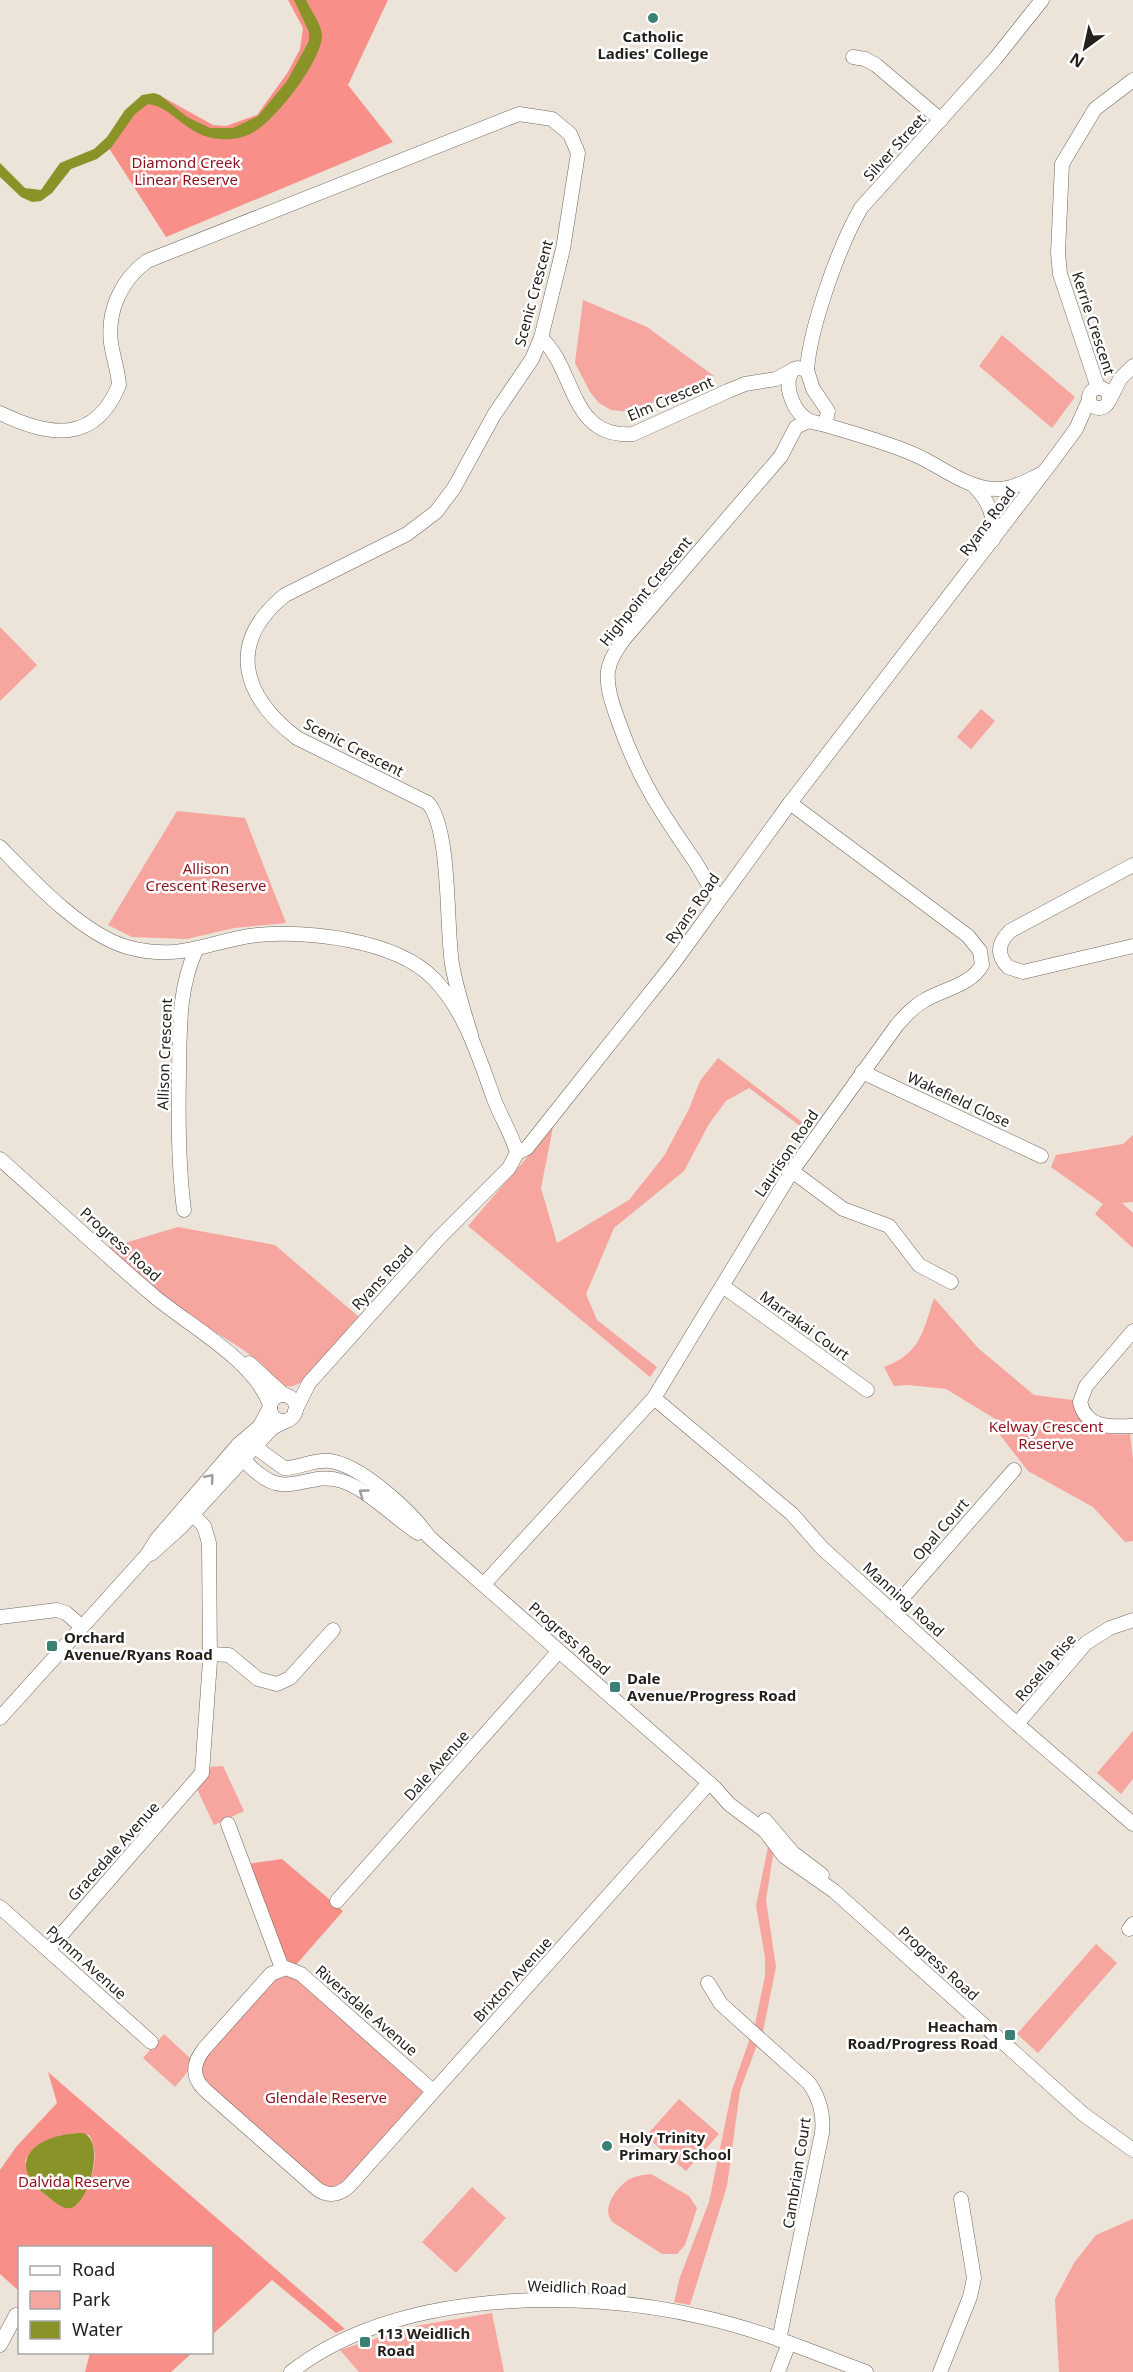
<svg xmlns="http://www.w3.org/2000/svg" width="1133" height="2372" font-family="'Noto Sans',sans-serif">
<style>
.green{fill:#f6a59f}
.forest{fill:#f89089;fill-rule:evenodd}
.water{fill:#8a9328}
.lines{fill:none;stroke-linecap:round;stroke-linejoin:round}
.minor-casing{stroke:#706860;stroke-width:15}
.minor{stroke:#fff;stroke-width:14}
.oneway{stroke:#9c9b99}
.poi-dot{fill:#3b8075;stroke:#fff;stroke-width:2}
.labels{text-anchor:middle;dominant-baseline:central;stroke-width:5;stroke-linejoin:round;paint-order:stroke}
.poi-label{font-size:15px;font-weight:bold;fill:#24211d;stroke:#fff;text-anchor:start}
.street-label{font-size:15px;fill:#24211d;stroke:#fff}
.park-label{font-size:15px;fill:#8e111c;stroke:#fff}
</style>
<rect width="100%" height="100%" fill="#ece3d9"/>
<g class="green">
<path d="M583,300L647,327L714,376L631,412L611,410L599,403L590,392L575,363Z"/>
<path d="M1002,335L1075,397L1052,428L979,366Z"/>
<path d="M0,627L37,665L0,701Z"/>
<path d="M981,709L995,721L971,749L957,737Z"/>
<path d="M177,811L245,818L286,923L234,928L187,939L132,937L108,925Z"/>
<path d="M718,1058L810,1128L807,1131L749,1088L726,1101L709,1124L684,1171L614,1228L586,1294L597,1320L657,1367L650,1377L468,1226L553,1127L541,1188L557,1243L629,1200L664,1156L689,1109L700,1081Z"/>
<path d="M1133,1135V1202L1122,1203L1133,1213V1248L1095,1214L1103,1204L1051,1167L1056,1155L1123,1144Z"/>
<path d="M178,1227L275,1245L359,1317C339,1333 320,1378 293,1386C278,1390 271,1372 262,1364C237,1343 208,1329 181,1311C155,1293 132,1269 108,1248Z"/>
<path d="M934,1298L979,1349L1034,1395L1073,1400C1081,1431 1101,1436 1130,1434L1133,1459V1541L1125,1542L1093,1507L1028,1471L1000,1435L1007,1426L946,1389L908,1385L894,1386L884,1367C920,1354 923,1332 934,1298Z"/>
<path d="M1133,1731V1779L1121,1794L1097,1773Z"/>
<path d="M223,1766L244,1811L214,1825L197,1789L208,1767Z"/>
<path d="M769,1842L774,1849L766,1900L776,1967L762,2036L754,2029L765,1976V1957L756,1906Z"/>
<path d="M1096,1944L1117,1963L1038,2053L1017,2034Z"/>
<path d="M292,1974L423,2092L346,2184L327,2190L206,2086L199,2064L272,1978Z"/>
<path d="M164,2034L192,2060L189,2070L175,2087L143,2058Z"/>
<path d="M751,2035L758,2042L740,2091L727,2186L690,2305L674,2302L680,2277L709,2202L732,2090Z"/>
<path d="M679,2099L719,2134L686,2171L646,2136Z"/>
<path d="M651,2174L689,2196L697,2208L685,2245L677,2254H662L614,2223C599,2211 616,2188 628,2180C635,2176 643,2175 651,2174Z"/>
<path d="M472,2187L506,2218L456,2273L422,2242Z"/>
<path d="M1133,2219V2372H1059L1055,2299L1074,2263L1096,2235Z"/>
<path d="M492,2313L504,2372H359L340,2350L415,2326Z"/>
</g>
<g class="forest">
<path d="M288,0H388L348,85L393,142L166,237L107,145L128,111L159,95L213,125L226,126L257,115L288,72L300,49L303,28Z"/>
<path d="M282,1859L343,1911L295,1966L284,1958L247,1864Z"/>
<path d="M48,2072L345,2329L336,2333L272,2280L212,2335V2248H20L19,2291L0,2274V2170L16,2147L57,2103ZM77,2133L89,2135C102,2155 90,2189 77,2205L58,2204L48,2197L30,2181L25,2161C34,2141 57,2136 77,2133Z"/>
<path d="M90,2353V2352L192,2353L171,2372H85Z"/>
</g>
<g class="water">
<path d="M294,0H306C311,11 323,26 322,38C318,65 276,120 252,133C243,138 231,140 221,139C187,138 174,107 148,104L135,114L111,148L97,159L71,169L52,193L41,201L32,202L21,197L0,177V163L25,188L41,190L60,163L94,149L107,137L125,110L142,95L154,93L160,95L187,117L210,128H233L258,116L287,81L309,41V32Z"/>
<path d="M83,2133C106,2140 89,2204 71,2208C63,2210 53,2201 47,2196C0,2159 41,2133 83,2133Z"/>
</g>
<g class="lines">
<defs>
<g id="minor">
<path d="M853,57L865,59L876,65L941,120"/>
<path d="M541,338C576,369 569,439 633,434L728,391L745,384L776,379L791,371"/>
<path d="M794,369C782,381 792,408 804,417C809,422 816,423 822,424L826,421L828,411L813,389L807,370L798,368"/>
<path d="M807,370C810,327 839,246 861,208L995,59L1042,0"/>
<circle cx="1099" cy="398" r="10"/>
<path d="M1098,388L1060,274L1058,253L1062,164L1095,109L1133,80"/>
<path d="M1109,401L1120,379L1133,366"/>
<path d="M0,413C49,437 95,444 119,385C118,370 113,357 111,343C107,311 121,280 147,261L519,114L552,119L570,134L578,153L563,249L541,338L532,359L494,415L454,488L436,512L407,534L285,595C226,643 242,696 297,738L428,803C451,829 446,926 452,964C456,988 464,1012 471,1035"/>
<path d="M822,424C852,433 882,441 911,453C939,464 968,491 1000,489C1014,489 1030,479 1043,473"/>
<path d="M974,486C991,503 994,516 993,540"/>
<path d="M0,847C32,880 82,934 127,947C182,962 207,941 257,935C308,930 395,940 433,978C465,1010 479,1058 494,1099C501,1118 512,1134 517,1153"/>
<path d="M1133,865L1010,931C998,943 996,954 1008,967L1023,972L1133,946"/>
<path d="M720,897C708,887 703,874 694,860C660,811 638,778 618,720C613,706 606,687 608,671C610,659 617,649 624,639L781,456L796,427L809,421"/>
<path d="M862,1072L1041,1156"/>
<path d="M0,1159C52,1205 102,1252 155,1297C190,1326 255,1361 270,1405"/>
<path d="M792,1171L843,1209L889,1226L919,1265L951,1282"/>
<path d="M184,1210C178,1164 178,1118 179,1072C180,1029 178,990 196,950"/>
<path d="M724,1287L867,1390"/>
<path d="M1133,1331L1086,1386L1080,1402C1086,1429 1111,1427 1133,1426"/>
<path d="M249,1363L284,1395"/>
<circle cx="283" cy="1408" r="13"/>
<path d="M654,1398L792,1514L822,1548L1017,1724L1133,1824"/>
<path d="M295,1411L309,1383L439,1238L509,1168L517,1153L527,1148L673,964L790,803L1051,463L1076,429L1089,400"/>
<path d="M238,1445L255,1447L284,1468C300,1468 313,1459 330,1461C361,1465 412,1512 429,1537L715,1788L729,1804L765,1831L784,1856L834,1891L1083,2114L1133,2150"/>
<path d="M238,1445C243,1459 247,1465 259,1474C289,1499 310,1470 342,1481C367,1489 395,1518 418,1533"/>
<path d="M151,1554L180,1528L272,1428L288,1420"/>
<path d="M484,1584L654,1398L792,1171L897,1025C906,1015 914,1006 925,1000C944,989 971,985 982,965L980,951L968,936L790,803"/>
<path d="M891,1611L1014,1470"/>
<path d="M0,1617L57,1610L66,1613L81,1626"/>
<path d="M210,1654L229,1655L258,1679L277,1684L290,1678L333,1630"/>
<path d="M0,1718L147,1555L157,1539L238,1445L260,1426L270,1407"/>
<path d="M1017,1724L1086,1643L1110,1628L1133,1620"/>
<path d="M765,1820L793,1853L822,1875"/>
<path d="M228,1824L282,1968"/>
<path d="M337,1901L559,1651"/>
<path d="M0,1907L151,2042"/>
<path d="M1129,1929L1133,1924"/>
<path d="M48,1950L202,1773L210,1661L209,1543L204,1526L185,1507"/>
<path d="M708,1983L721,2004L809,2083C820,2099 824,2114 822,2133L779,2340"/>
<path d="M433,2091L301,1974L286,1968L271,1974L204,2049C193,2063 191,2077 205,2090L315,2187C326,2197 338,2196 349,2186L709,1783"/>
<path d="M0,2345L16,2315"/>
<path d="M291,2372C396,2290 578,2288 702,2317C758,2329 812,2352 866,2372"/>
<path d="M778,2372L789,2343"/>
<path d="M940,2372L970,2297L974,2278L961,2199"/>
</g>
</defs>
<use href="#minor" class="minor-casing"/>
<use href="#minor" class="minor"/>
</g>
<defs><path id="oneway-chevron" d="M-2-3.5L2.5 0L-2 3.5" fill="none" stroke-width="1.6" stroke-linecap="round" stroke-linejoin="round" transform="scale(1.5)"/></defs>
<g class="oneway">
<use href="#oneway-chevron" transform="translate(210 1478) rotate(-49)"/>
<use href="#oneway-chevron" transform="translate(363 1493) rotate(-144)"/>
</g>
<g class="poi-dot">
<circle cx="653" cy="18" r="6"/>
<rect x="46" y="1640" width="12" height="12" rx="3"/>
<rect x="609" y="1681" width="12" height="12" rx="3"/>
<rect x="1004" y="2029" width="12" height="12" rx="3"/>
<circle cx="607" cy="2146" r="6"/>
<rect x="359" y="2336" width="12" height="12" rx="3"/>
</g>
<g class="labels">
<g class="poi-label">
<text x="653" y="36" text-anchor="middle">Catholic<tspan x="653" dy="17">Ladies' College</tspan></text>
<text x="64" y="1637">Orchard<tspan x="64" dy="17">Avenue/Ryans Road</tspan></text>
<text x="627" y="1678">Dale<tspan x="627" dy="17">Avenue/Progress Road</tspan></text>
<text x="998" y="2026" text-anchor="end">Heacham<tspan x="998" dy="17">Road/Progress Road</tspan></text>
<text x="619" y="2137">Holy Trinity<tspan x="619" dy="17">Primary School</tspan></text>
<text x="377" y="2333">113 Weidlich<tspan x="377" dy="17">Road</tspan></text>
</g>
<g class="street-label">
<text transform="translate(894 147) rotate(-48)">Silver Street</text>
<text transform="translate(533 293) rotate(-75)">Scenic Crescent</text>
<text transform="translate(1094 323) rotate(72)">Kerrie Crescent</text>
<text transform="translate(670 398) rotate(-23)">Elm Crescent</text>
<text transform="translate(987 521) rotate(-53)">Ryans Road</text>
<text transform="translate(645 591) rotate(-51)">Highpoint Crescent</text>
<text transform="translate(354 747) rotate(27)">Scenic Crescent</text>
<text transform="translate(692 908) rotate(-55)">Ryans Road</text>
<text transform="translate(164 1054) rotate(-88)">Allison Crescent</text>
<text transform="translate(959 1099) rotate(25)">Wakefield Close</text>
<text transform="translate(786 1153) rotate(-56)">Laurison Road</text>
<text transform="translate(121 1244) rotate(42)">Progress Road</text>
<text transform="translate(382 1277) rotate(-47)">Ryans Road</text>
<text transform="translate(805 1325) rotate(36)">Marrakai Court</text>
<text transform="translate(940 1529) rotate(-49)">Opal Court</text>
<text transform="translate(904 1599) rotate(42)">Manning Road</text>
<text transform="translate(570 1638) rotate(41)">Progress Road</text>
<text transform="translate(1045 1667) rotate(-49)">Rosella Rise</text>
<text transform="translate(436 1765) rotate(-48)">Dale Avenue</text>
<text transform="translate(113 1851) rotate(-48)">Gracedale Avenue</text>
<text transform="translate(87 1962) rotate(42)">Pymm Avenue</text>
<text transform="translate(939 1963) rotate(42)">Progress Road</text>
<text transform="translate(512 1979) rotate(-48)">Brixton Avenue</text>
<text transform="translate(367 2010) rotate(41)">Riversdale Avenue</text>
<text transform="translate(796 2173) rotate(-81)">Cambrian Court</text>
<text transform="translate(577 2287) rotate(2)">Weidlich Road</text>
</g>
<g class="park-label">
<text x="186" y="162">Diamond Creek<tspan x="186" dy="17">Linear Reserve</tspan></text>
<text x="206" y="868">Allison<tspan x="206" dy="17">Crescent Reserve</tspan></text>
<text x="1046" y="1426">Kelway Crescent<tspan x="1046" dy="17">Reserve</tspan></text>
<text x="326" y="2097">Glendale Reserve</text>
<text x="74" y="2181">Dalvida Reserve</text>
</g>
</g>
<rect x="18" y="2246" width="195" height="108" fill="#ffffff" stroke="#a7a6a5" stroke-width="1.5"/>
<rect x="30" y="2266" width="30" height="9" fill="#ffffff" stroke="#a7a6a5" stroke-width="1.5"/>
<text x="72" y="2276" font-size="18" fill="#24211d">Road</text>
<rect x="30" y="2291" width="30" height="18" fill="#f6a59f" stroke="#a7a6a5" stroke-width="1.5"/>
<text x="72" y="2306" font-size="18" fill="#24211d">Park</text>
<rect x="30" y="2321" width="30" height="18" fill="#8a9328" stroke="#a7a6a5" stroke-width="1.5"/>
<text x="72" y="2336" font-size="18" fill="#24211d">Water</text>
<g transform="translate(1085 48) rotate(213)" stroke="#ffffff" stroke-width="4.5" paint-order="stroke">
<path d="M0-4.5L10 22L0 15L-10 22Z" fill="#24211d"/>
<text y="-9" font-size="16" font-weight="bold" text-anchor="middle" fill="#24211d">N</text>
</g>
</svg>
